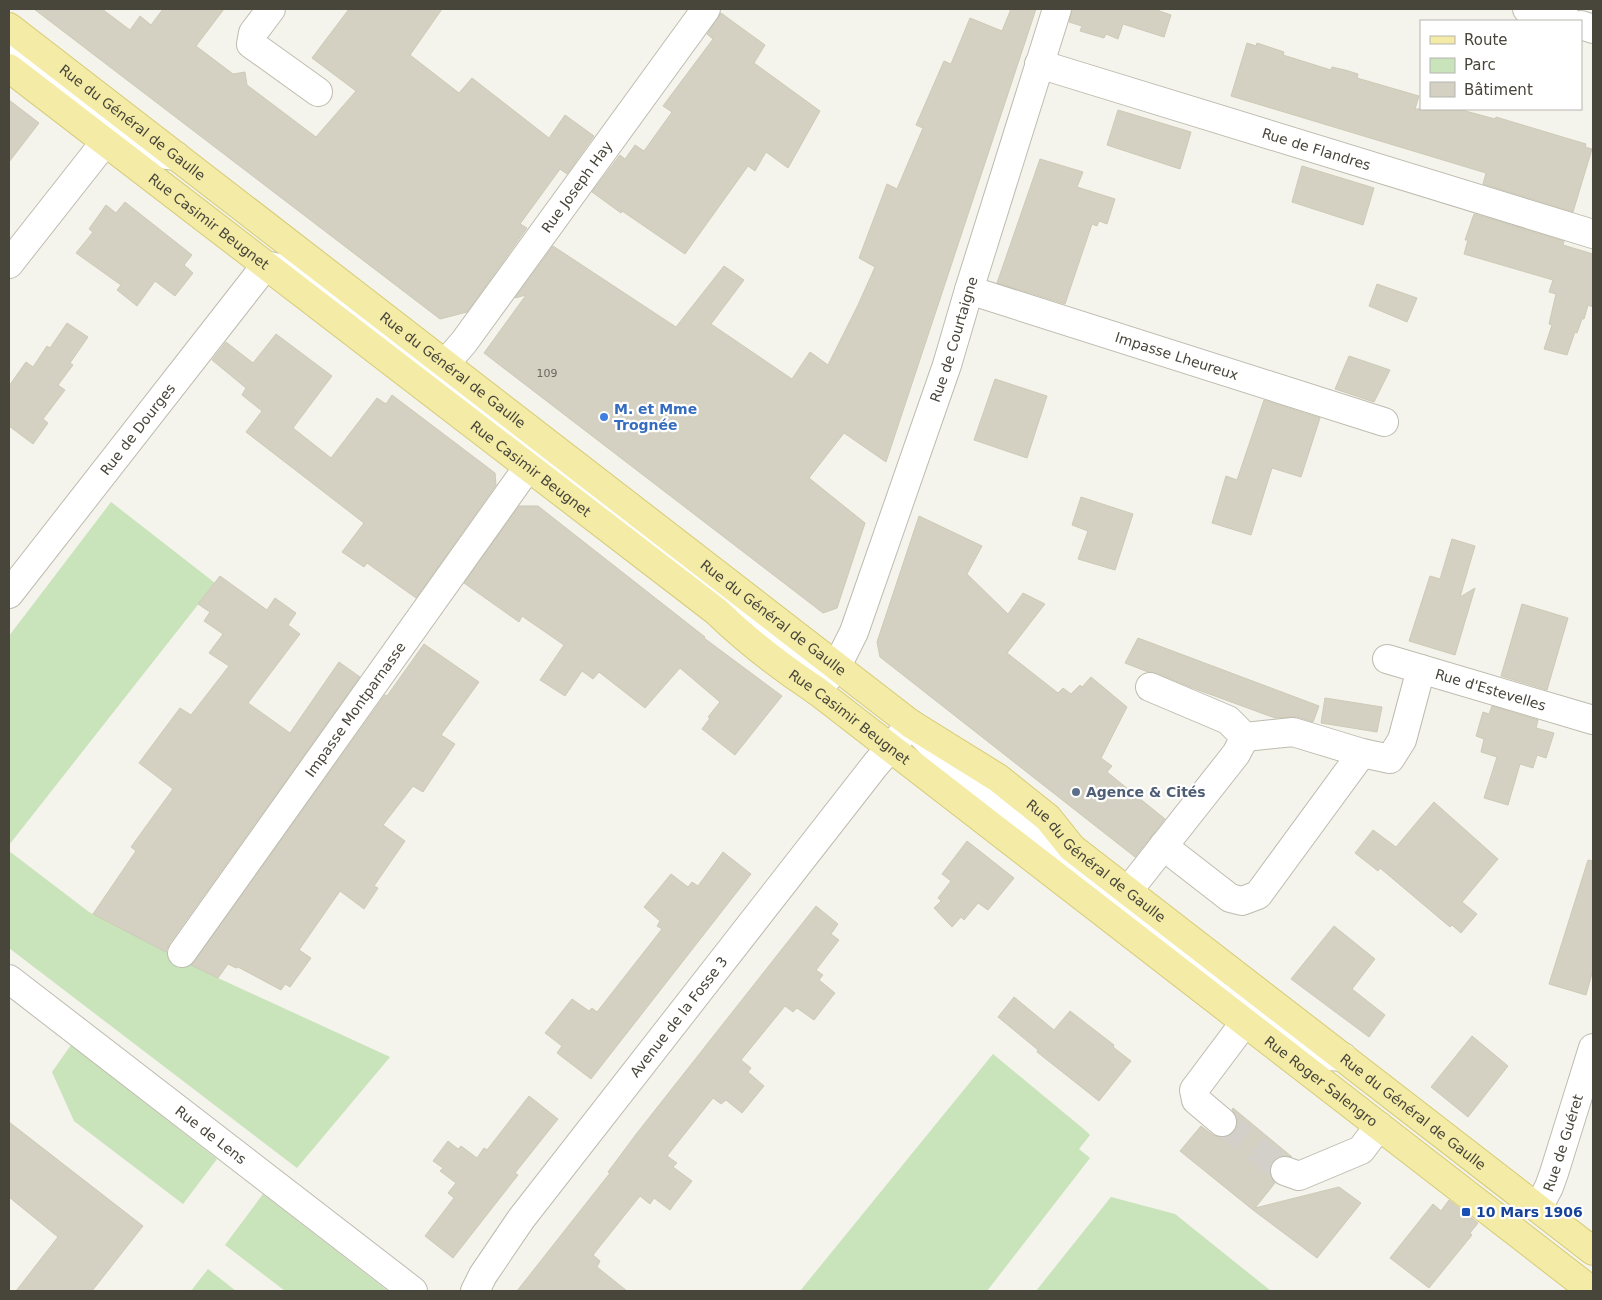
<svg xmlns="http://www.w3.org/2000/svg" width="1602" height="1300" font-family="'DejaVu Sans',sans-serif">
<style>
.green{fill:#c9e3ba}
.building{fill:#d4d1c2;stroke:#cecab6}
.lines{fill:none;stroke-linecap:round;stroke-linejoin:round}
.minor-tunnel{stroke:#d2d0c8;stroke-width:28;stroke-dasharray:28 14;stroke-linecap:butt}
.minor-casing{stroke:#bebcaf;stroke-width:30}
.major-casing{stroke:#d6cc77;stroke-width:30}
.minor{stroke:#fff;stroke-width:28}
.major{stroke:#f3eba6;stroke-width:28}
.shop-dot{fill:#3f7fe0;stroke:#fff;stroke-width:2}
.service-dot{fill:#5c6f8a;stroke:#fff;stroke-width:2}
.transit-dot{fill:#1a4fb4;stroke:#fff;stroke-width:2}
.labels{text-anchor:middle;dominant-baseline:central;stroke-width:4.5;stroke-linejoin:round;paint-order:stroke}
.number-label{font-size:11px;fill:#6b685c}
.street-label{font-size:14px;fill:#48453a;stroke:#fff}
.shop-label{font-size:14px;font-weight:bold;fill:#366cbe;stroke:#fff;text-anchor:start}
.service-label{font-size:14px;font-weight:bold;fill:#4e5e75;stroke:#fff;text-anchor:start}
.transit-label{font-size:14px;font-weight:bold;fill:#164399;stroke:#fff;text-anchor:start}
</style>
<rect width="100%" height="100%" fill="#f4f3ec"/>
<g class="green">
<path d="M111,502L215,583L9,845V636Z"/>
<path d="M9,851L89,912L218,978L390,1057L297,1168L9,948Z"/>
<path d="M71,1045L217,1159L183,1204L74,1121L52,1072Z"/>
<path d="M993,1054L1086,1131L1090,1135L1079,1149L1090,1158L987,1291H800Z"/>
<path d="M263,1194L388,1291H285L225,1245Z"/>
<path d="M1111,1197L1175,1214L1271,1291H1036Z"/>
<path d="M208,1269L236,1291H191Z"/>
</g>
<g class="building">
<path d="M34,9H102L130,30L140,16L151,25L163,9H224L196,46L233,74L245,72L247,85L316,137L356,91L312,58L349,9H442L410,55L459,93L472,78L549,138L565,115L594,136L567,174L560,169L520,224L527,228L467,312L440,319Z"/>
<path d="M1011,9H1036L886,462L844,433L809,478L865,523L837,608L823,613L484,353L526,295L515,298L553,246L676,327L724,266L744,280L711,324L792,379L810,352L828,365L858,305L875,267L859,258L876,213L887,184L897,189L923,128L916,125L944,61L951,64L970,18L1002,31Z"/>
<path d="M1072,9H1154L1171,15L1164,37L1123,24L1118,39L1106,34L1104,38L1080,31L1082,26L1069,22Z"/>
<path d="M721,13L765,45L754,63L820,111L788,168L766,152L755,171L748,166L685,254L622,211L621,213L592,192L620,155L625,159L635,145L644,151L672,112L663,106L713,39L707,34Z"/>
<path d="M1247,43L1256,46L1257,43L1284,52L1283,55L1331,70L1332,67L1345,70L1358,74L1357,78L1419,96L1415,109H1458L1495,119L1496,117L1586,144L1585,147L1592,149L1573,212L1483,184L1486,173L1231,96Z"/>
<path d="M9,100L39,123L9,162Z"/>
<path d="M1118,110L1191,132L1180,169L1107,145Z"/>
<path d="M1040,159L1083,172L1077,187L1115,199L1107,224L1099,221L1097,226L1092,224L1065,304L997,283Z"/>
<path d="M1302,166L1374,188L1363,225L1292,202Z"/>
<path d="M125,202L192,255L184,265L193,273L175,296L155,281L137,306L117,290L121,285L76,253L93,232L89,229L106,205L116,213Z"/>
<path d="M1474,214L1564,241L1563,245L1593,254V307L1588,305L1584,319H1582L1577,333L1575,332L1567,355L1544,349L1552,325L1549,324L1556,294L1549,292L1553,280L1464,254L1468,240H1465Z"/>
<path d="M1377,284L1417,298L1407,322L1369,306Z"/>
<path d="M67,323L88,337L70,363L73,365L58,385L65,390L43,419L48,423L33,444L9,426V386L26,362L33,367L47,346L50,348Z"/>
<path d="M276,334L332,376L293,428L331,458L377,398L386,404L392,395L495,473L496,485L416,598L367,563L364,567L342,552L364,523L246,432L262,411L242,395L246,388L212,360L226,342L253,363Z"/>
<path d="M1349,356L1390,370L1374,402L1335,389Z"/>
<path d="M995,379L1047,396L1027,458L974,440Z"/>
<path d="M1264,400L1320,418L1301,477L1272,468L1251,535L1212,523L1226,476L1237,480Z"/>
<path d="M1081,497L1133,514L1115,570L1078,559L1088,531L1072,525Z"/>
<path d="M519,506H538L705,637L704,638L782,696L735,755L702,729L710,718L708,717L720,702L680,668L645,708L599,672L593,679L582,671L565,696L540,680L564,645L522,616L519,622L464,583Z"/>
<path d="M919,516L982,546L967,574L1008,614L1023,593L1045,604L1007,653L1058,693L1063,688L1071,694L1080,685L1082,687L1091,677L1127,707L1101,758L1112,766L1107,772L1165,819L1135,857L880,657L877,642Z"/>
<path d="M1452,539L1475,546L1460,597L1475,588L1455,655L1409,641L1430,576L1440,579Z"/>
<path d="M220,576L267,610L275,598L296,613L288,625L300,634L248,703L290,733L339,662L360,677L169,944L166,952L93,914L136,851L131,847L173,789L139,763L180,708L191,715L229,666L209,653L223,634L204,621L210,612L198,604Z"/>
<path d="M1522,604L1568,618L1547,690L1501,676Z"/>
<path d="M1138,638L1319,706L1313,722L1297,717L1275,718L1190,687L1156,673L1148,672L1125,663Z"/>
<path d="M424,644L479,682L441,735L455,744L423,792L413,786L383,825L405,841L374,886L378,888L364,909L340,891L299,950L311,958L290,987L285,984L281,990L238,967L236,968L228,964L218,978L191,965L385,695L387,696Z"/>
<path d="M1325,698L1382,707L1377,732L1321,723Z"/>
<path d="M1492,706L1538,720L1536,728L1554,733L1546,758L1537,755L1533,768L1520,764L1508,805L1484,798L1497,757L1481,752L1484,739L1476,736L1483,712L1489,714Z"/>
<path d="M1434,802L1498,859L1462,902L1477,914L1461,933L1452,925L1450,927L1380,868L1378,871L1355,853L1373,830L1396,847Z"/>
<path d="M967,841L1014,878L988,910L978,903L964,920L961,917L952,927L934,908L941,901L938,898L951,881L942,874Z"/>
<path d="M723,852L751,874L591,1079L557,1053L562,1046L545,1033L572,999L589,1011L592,1008L597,1012L662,929L657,926L660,921L644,907L671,874L688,887L692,882L698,886Z"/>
<path d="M1588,860L1593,861V970L1586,995L1549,984Z"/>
<path d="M816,906L838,924L831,934L839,940L816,970L823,975L819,980L835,993L814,1020L797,1008L793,1012L785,1006L741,1060L751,1068L748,1072L764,1086L742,1113L726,1100L721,1104L713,1098L667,1156L677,1163L673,1167L692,1181L675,1203L670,1210L654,1198L650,1204L640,1196L593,1255L600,1261L597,1267L627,1291H517L610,1173L608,1172L637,1133Z"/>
<path d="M1334,926L1375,959L1352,989L1385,1015L1369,1037L1291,979Z"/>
<path d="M1014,997L1054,1030L1070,1011L1114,1045L1113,1047L1131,1061L1099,1101L1037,1052L1038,1050L998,1017Z"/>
<path d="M1472,1036L1508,1066L1468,1117L1431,1087Z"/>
<path d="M529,1096L558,1119L515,1173L518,1175L453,1258L425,1236L454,1198L448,1193L456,1183L440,1171L443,1168L433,1161L448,1141L458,1149L461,1146L477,1158L484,1148L487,1150Z"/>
<path d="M1233,1108L1292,1157L1283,1156L1275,1159L1271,1165L1270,1173L1275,1183L1255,1208L1339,1187L1361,1203L1317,1258L1253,1210L1180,1151L1201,1126L1213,1135L1219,1137H1227L1234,1132L1237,1124L1236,1116L1232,1110Z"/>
<path d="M9,1122L143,1226L92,1291H16L58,1237L9,1197Z"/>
<path d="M1449,1200L1478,1223L1470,1233L1472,1235L1429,1288L1390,1258L1433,1204L1441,1211Z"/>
</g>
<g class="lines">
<path class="minor-tunnel" d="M1222,1122L1285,1171"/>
<defs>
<g id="minor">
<path d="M271,9L253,33L251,44L318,92"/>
<path d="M1527,9L1568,21"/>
<path d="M1581,25L1593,29"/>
<path d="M9,47L145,152L176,156"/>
<path id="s1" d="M1039,64L1593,234"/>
<path d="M9,264L105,142"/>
<path id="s2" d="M969,290L1384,422"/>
<path id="s3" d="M445,364L464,342L706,9"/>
<path id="s4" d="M9,594L266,265L304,274L795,653L817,691L837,666L854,632L947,365L969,290L1057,9"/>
<path id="s5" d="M1387,659L1593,720"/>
<path d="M1150,687L1228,720L1245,737L1293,732L1362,753L1390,759L1402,740L1421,669"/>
<path d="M1163,846L1230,898L1242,901L1258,895L1362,753"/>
<path d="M1128,891L1236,754L1245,737"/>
<path id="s6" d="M182,953L528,467"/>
<path id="s7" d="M9,979L413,1291"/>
<path d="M1222,1122L1196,1100L1194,1090L1245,1022"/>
<path d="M1285,1171L1299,1176L1361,1150L1379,1126"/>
<path id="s8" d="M1538,1208L1549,1187L1554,1173L1593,1048"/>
<path id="s9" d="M475,1291L483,1275L521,1219L876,764L911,724L982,796L1314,1055L1343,1057"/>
</g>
<g id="major">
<path id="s10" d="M9,27L911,724L998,778L1048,818L1072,848L1593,1251"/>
<path id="s11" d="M9,68L716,611C749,643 779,666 817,691L1592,1291"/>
</g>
</defs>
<use href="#minor" class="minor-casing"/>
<use href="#major" class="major-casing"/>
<use href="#minor" class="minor"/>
<use href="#major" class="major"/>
</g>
<circle class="shop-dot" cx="604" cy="417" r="5"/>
<circle class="service-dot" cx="1076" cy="792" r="5"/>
<rect class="transit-dot" x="1461" y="1207" width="10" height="10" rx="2.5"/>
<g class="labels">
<g class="number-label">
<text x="547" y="373">109</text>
</g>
<g class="street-label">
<text stroke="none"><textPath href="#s10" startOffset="156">Rue du Général de Gaulle</textPath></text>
<text stroke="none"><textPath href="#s1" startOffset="290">Rue de Flandres</textPath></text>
<text stroke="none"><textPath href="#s3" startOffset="221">Rue Joseph Hay</textPath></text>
<text stroke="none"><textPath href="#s11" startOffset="252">Rue Casimir Beugnet</textPath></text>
<text stroke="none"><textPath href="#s4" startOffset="1500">Rue de Courtaigne</textPath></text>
<text stroke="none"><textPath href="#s2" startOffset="218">Impasse Lheureux</textPath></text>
<text stroke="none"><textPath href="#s10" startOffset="561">Rue du Général de Gaulle</textPath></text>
<text stroke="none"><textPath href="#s4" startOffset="209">Rue de Dourges</textPath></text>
<text stroke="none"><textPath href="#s11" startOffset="658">Rue Casimir Beugnet</textPath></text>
<text stroke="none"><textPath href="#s10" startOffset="966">Rue du Général de Gaulle</textPath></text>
<text stroke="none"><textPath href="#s5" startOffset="108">Rue d'Estevelles</textPath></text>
<text stroke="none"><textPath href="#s6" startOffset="299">Impasse Montparnasse</textPath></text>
<text stroke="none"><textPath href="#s11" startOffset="1062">Rue Casimir Beugnet</textPath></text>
<text stroke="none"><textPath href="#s10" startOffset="1371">Rue du Général de Gaulle</textPath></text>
<text stroke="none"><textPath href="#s9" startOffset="342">Avenue de la Fosse 3</textPath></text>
<text stroke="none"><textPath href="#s11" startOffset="1658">Rue Roger Salengro</textPath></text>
<text stroke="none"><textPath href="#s10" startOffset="1776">Rue du Général de Gaulle</textPath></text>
<text stroke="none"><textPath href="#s7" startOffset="255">Rue de Lens</textPath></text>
<text stroke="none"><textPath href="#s8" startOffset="70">Rue de Guéret</textPath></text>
</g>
<g class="shop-label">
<text x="614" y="409">M. et Mme<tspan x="614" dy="16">Trognée</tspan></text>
</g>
<g class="service-label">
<text x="1086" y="792">Agence &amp; Cités</text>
</g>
<g class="transit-label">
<text x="1476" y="1212">10 Mars 1906</text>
</g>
</g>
<rect width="1602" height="1300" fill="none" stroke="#48453a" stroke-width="20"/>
<rect x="1420" y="20" width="162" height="90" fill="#ffffff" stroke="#b6b5b0"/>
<rect x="1430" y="36" width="25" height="8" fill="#f3eba6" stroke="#b6b5b0"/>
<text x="1464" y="45" font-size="15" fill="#48453a">Route</text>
<rect x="1430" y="58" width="25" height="15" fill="#c9e3ba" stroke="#b6b5b0"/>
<text x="1464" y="70" font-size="15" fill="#48453a">Parc</text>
<rect x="1430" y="82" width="25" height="15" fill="#d4d1c2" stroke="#b6b5b0"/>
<text x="1464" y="95" font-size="15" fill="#48453a">Bâtiment</text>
</svg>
